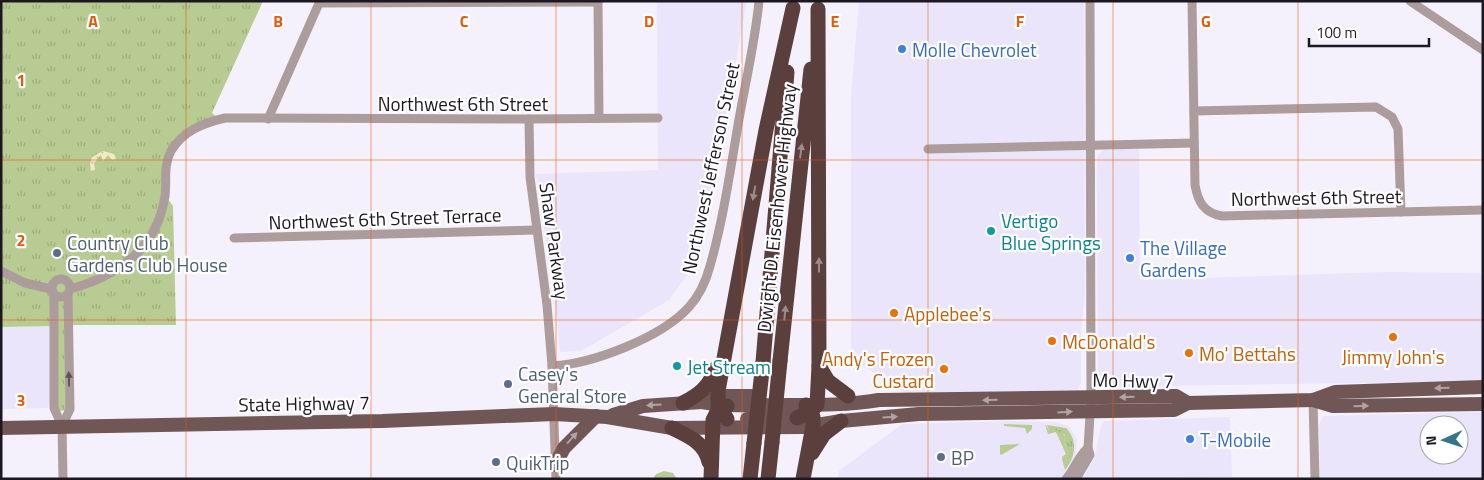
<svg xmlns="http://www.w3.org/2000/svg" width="1484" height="480" font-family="'Titillium Web',sans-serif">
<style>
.commercial{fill:#eae5fb;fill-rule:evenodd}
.grass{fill:url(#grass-tufts)}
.sand{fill:url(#sand-dots)}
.green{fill:#b7cb92}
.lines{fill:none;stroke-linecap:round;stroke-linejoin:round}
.street{stroke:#ac9d9c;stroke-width:9}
.primary{stroke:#705756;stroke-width:14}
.highway{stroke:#5b3f3d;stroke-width:15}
.highway-bridge{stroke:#5b3f3d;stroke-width:15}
.oneway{fill:#9d8c8b}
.oneway2{fill:#5d5459}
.oneway3{fill:#b0a3a2}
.grid{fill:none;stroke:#e8590c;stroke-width:1;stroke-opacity:0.55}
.shop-dot{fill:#3f7fe0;stroke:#fff;stroke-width:2}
.culture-dot{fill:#0f9aa8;stroke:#fff;stroke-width:2}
.service-dot{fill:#5c6f8a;stroke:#fff;stroke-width:2}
.food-dot{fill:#e8710a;stroke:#fff;stroke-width:2}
.labels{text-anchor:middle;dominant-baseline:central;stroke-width:4.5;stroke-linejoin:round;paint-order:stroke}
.shop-label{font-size:19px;fill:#366cbe;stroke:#fff;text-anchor:start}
.street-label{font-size:19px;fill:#1c1822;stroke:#fff}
.culture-label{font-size:19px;fill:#0d838f;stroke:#fff;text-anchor:start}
.service-label{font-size:19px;fill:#4e5e75;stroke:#fff;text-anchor:start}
.food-label{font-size:19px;fill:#c56008;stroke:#fff;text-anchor:start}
.grid-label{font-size:16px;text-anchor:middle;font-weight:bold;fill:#e8590c;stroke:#fff;stroke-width:4.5;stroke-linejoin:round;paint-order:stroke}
</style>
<defs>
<pattern id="grass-tufts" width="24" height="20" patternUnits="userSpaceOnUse" patternTransform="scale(1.25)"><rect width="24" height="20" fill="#b7cb92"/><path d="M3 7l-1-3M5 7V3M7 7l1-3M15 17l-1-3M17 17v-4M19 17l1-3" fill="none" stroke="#9dae7e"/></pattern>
<pattern id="sand-dots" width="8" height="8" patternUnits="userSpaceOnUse" patternTransform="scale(1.25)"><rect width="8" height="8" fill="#f3e9c4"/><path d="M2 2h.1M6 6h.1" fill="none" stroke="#d0c7a8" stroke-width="1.8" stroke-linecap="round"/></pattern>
</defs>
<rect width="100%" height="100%" fill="#f5f1fc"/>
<g class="commercial">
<path d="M657,1H747L699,259L669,300L581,351L560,352L557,317L536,174L658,170Z"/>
<path d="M859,1H1084L1085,292L1081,334V383L1077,390L907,394L851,358V95Z"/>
<path d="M1139,148L1140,280L1387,272L1483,273V381L1104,387L1099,383L1098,374L1097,157L1103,150Z"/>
<path d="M50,326V401L48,408L1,409V327Z"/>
<path d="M1483,412V479H1320L1319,424L1324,416ZM1429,425H1459V455H1429Z"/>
<path d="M1230,417L1232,477L1083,479L1095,457L1101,425L1105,421Z"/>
<path d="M1009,421L1055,422L1069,426L1077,440L1075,462L1060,479H838L839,471L902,424Z"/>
</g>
<g class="grass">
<path d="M1,1H263L212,113L219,119L197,127L170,152L165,195L173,206L176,325H68L73,410L56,411L54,326L1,327Z"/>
<path d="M1047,425L1066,428C1078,440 1076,457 1065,470L1062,459L1069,454L1064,443L1065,435L1049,430Z"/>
<path d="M664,471L673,473L677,479H653L656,474Z"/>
</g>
<path class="sand" d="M103,151L114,154L116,159L112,160L108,155L103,161L101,155L94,163L95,170L91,171L90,164L92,157Z"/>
<g class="green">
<path d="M1004,424L1032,425V429L1027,434L1025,428L1004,426Z"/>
<path d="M1045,424L1049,430H1057L1065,436L1064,443L1069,454L1062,459V457L1066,454L1056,432L1048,434Z"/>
<path d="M1020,444L1001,455L1000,454V445Z"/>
</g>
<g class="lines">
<g class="street">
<path d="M598,1L599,118"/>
<path d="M1192,1L1195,185C1198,202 1204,213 1222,216L1483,210"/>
<path d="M1410,1L1483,50"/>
<path d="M319,3L598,2"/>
<path d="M1194,111L1376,107L1392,117L1398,129L1401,212"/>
<path d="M268,119L320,1"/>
<path d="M529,119L530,177L547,305L552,366L556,479"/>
<path d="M928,149L1194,143"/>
<path d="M234,238L536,230"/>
<path d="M1,271L25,283L51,289"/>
<circle cx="61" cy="288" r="9"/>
<path d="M70,289C118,276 157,249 165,196C167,181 163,166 171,151C183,131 203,123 225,118L529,119L658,118"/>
<path d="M54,295V408L62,426L63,479"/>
<path d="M552,366C593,364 662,337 689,307C699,296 706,281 710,266C723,221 730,172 738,125C745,84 755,43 759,1"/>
<path d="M1313,400L1315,479"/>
<path d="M62,426L70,409L68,294"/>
<path d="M1066,479C1075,469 1078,456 1088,448"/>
<path d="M1076,479L1090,455L1088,448L1091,398L1090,1"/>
</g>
<g class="primary">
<path d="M1313,400L1333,406L1483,404"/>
<path d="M702,402C731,407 760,405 790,405C820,405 849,405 879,400L1176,396L1188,403"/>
<path d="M613,415L643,406L702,402L724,396H751"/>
<path d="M747,419L808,417"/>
<path d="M1,428L382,421L554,414L607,417L672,428L805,427L841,421L919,414L1174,410L1188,403L1313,400L1335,392L1483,387"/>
<path d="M555,465L564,448L596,416"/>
</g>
<g class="highway">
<path d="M780,361L811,69"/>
<path d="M763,362L787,72"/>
<path d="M819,366L828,381L848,396"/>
<path d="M683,403C700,394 709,387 716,368"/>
<path d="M797,418L811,411L817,405L819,366L818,9"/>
<path d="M727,419L718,405V391L766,130L793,8"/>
<path d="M672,428C689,436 705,443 709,462"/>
<path d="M812,453L824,434L841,421"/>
<path d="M711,479L713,420L717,412L727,406"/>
<path d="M750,479L754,443"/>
<path d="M768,479L772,442"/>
<path d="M803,479L813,426V417L806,405"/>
</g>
<g class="highway-bridge">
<path d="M772,442L780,361"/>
<path d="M754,443L763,362"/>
</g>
</g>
<defs><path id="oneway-solid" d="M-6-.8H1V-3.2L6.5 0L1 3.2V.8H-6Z" transform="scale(1.25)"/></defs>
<g class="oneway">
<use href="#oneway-solid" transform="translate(801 151) rotate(-83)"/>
<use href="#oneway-solid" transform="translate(754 193) rotate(100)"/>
<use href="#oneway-solid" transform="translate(819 265) rotate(-90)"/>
<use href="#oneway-solid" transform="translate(785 313) rotate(-84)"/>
</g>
<use class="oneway2" href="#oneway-solid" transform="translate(69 379) rotate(-91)"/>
<g class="oneway3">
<use href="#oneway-solid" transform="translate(1442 388) rotate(178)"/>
<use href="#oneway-solid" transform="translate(1127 397) rotate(179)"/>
<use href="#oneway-solid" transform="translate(990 400) rotate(179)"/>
<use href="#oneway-solid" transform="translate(654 405) rotate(177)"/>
<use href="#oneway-solid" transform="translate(1361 406) rotate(-1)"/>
<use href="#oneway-solid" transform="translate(1065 412) rotate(-3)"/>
<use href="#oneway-solid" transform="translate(890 417) rotate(-4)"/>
<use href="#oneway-solid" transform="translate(572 438) rotate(-48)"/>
</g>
<path class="grid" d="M186,1V479M371,1V479M556,1V479M742,1V479M928,1V479M1113,1V479M1298,1V479M1,160H1483M1,320H1483"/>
<g class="shop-dot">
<circle cx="902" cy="49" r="5"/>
<circle cx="1130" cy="258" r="5"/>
<circle cx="1190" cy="439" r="5"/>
</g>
<g class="culture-dot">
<circle cx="991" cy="231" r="5"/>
<circle cx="677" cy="366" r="5"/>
</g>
<g class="service-dot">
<circle cx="57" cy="253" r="5"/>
<circle cx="508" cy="384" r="5"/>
<circle cx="941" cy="457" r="5"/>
<circle cx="496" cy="462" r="5"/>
</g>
<g class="food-dot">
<circle cx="894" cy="313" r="5"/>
<circle cx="1393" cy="337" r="5"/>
<circle cx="1052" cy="341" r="5"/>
<circle cx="1189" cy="353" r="5"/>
<circle cx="944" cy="369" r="5"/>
</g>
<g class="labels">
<g class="shop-label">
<text x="912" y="49">Molle Chevrolet</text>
<text x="1140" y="247">The Village<tspan x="1140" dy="22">Gardens</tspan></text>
<text x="1200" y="439">T-Mobile</text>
</g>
<g class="street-label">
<text x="463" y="103">Northwest 6th Street</text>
<text transform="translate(710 168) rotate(-78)">Northwest Jefferson Street</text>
<text transform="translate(1316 197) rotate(-1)">Northwest 6th Street</text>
<text transform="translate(776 208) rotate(-84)">Dwight D. Eisenhower Highway</text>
<text transform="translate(385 218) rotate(-2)">Northwest 6th Street Terrace</text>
<text transform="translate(555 241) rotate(82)">Shaw Parkway</text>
<text transform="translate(1133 380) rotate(1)">Mo Hwy 7</text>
<text transform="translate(304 403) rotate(-1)">State Highway 7</text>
</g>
<g class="culture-label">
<text x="1001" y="220">Vertigo<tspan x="1001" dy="22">Blue Springs</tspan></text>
<text x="687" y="366">Jet Stream</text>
</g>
<g class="service-label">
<text x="67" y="242">Country Club<tspan x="67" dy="22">Gardens Club House</tspan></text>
<text x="518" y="373">Casey's<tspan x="518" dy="22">General Store</tspan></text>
<text x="951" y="457">BP</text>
<text x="506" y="462">QuikTrip</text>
</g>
<g class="food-label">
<text x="904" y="313">Applebee's</text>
<text x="1062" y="341">McDonald's</text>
<text x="1199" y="353">Mo' Bettahs</text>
<text x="1393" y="356" text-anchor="middle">Jimmy John's</text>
<text x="934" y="358" text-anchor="end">Andy's Frozen<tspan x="934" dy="22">Custard</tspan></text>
</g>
</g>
<g class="grid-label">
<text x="93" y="27">A</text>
<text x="278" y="27">B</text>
<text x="464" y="27">C</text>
<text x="649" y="27">D</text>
<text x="835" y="27">E</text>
<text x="1020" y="27">F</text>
<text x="1206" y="27">G</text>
<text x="21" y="86">1</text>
<text x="21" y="246">2</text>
<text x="21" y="406">3</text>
</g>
<rect width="1484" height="480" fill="none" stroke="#1c1822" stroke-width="5"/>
<g transform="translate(1444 440) rotate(267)"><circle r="24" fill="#ffffff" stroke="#a4a3a7"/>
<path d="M0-4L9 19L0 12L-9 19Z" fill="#357489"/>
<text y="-8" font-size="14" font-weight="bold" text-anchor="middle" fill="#1c1822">N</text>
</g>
<path d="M1309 38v8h120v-8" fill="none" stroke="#1c1822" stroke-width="2.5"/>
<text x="1316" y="38" font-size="15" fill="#1c1822" stroke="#ffffff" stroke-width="4" paint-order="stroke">100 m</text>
</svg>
